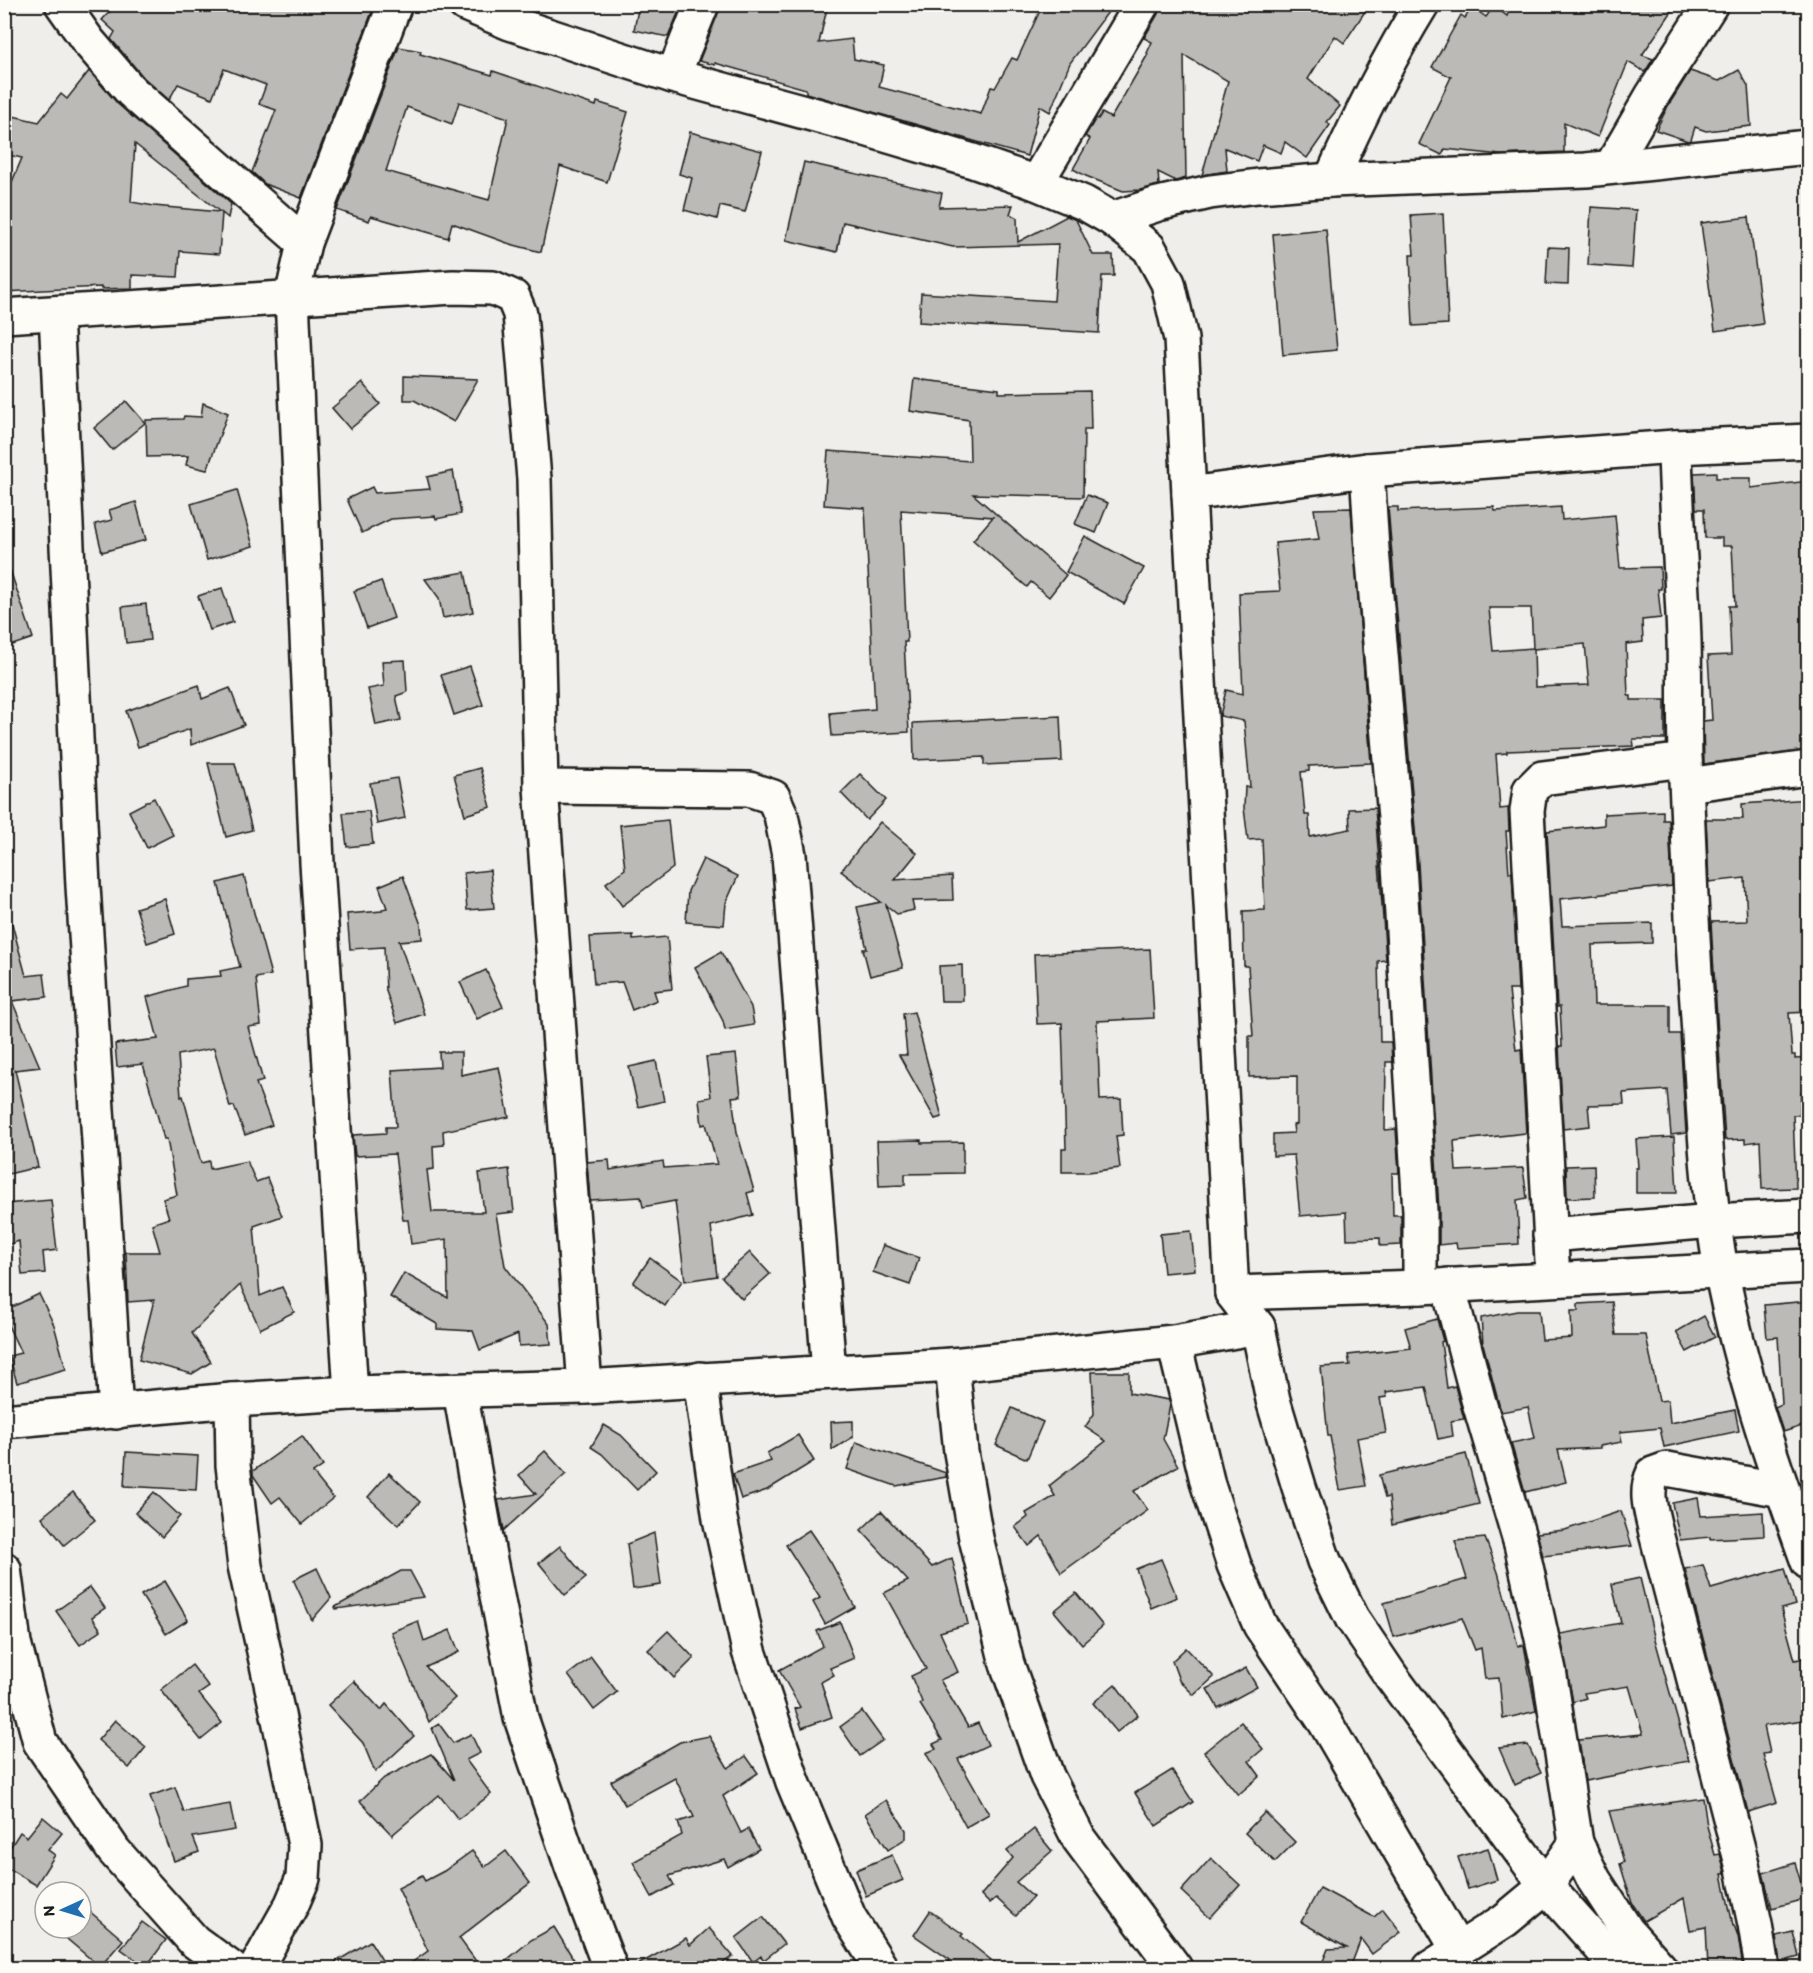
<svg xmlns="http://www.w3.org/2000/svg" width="1813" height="1973" font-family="Itim,sans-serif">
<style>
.building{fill:#bbbab6;stroke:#1c1c1c;stroke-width:1.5;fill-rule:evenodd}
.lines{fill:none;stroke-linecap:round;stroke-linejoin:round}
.minor-casing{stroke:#1c1c1c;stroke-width:38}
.minor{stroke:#fdfcf7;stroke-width:33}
</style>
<rect width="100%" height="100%" fill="#f0eeea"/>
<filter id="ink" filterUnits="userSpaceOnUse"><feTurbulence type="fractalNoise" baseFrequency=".0167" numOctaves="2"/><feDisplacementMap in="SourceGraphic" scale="12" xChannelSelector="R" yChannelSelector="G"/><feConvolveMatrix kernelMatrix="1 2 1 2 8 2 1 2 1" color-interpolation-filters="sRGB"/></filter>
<g filter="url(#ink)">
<g class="building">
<path d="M117,4H375L301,198L265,184L252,172L276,110L259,104L266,85L224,69L212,98L178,84L169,100L144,78L111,39L115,32L102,20Z"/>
<path d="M639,4H682L668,37L634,30Z"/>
<path d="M720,4H828L819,43L852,39L854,59L884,65L879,87L981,114L991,87L995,88L1012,58L1017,60L1043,4H1114L1070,63L1050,112L1040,106L1027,156L806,93V89L715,63V65L699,61L719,11Z"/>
<path d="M1161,4H1370L1344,43L1335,36L1308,79L1340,106L1327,122L1330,125L1307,158L1285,142L1281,153L1263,145L1257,161L1225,148L1227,171L1202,175L1228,81L1184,55L1186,178L1176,181L1158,172L1159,185L1140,190L1123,191L1086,176L1073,169L1090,139L1085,136L1096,118L1098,119L1102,113L1111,118L1148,54L1147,53L1152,42L1144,38L1158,14Z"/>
<path d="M1512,4H1677L1642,55L1653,59L1645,72L1628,62L1598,137L1564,123V152L1501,155L1445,149L1442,155L1419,144L1451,77L1432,67L1461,15L1465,18L1472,7L1486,17L1494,6L1507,16Z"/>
<path d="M399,47L421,51L420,54L492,75L493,71L596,106L597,102L628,112L607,182L560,166L541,252L510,244L452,223L448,238L371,216L369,221L337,210ZM459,102L508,118L489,200L386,171L407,107L452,124Z"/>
<path d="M1739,70L1748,86L1751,126L1706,131L1695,127L1691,140L1688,141L1656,130L1668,106L1690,71L1719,81Z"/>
<path d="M89,71L119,105L231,204L228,218L222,213L219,254L180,251L178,277L132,275V288L101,289V287L4,292V201L22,158L4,154V114L39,122L61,94L67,99ZM135,144L220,212L154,206L131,202Z"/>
<path d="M690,132L762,151L745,212L720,206L717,219L684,210L692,178L679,174Z"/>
<path d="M804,162L942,193L939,207L1013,205L1010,214L1017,218L1018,242L1067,216L1076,220L1093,255H1113L1114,276H1102L1099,333L919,322L921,293L1054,301L1058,244L953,247L843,222L837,252L786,240Z"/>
<path d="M1591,207L1636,210L1632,268L1588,265Z"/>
<path d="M1443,213L1448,324L1413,326L1410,255H1414L1411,215Z"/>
<path d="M1749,217L1763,324L1715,331L1701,223Z"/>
<path d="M1326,229L1337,350L1283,355L1273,234Z"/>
<path d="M1548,247L1569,248L1568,285L1546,284Z"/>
<path d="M404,376L478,379L454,422L414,400H404Z"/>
<path d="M914,379L999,389V393L1090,391L1091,429H1084L1083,497L973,494L1066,575L1049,597L1031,582L1027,587L973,540L993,517L901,510L907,642H904L909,732L832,736L830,713L875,709L865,508L824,505L828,451L970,461L969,420L910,411Z"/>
<path d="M362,383L380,404L350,429L332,408Z"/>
<path d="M126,401L145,423L112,450L94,428Z"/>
<path d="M203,403L228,413L207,470L186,465L188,456L147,457L146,420L183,419L184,416L201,417Z"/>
<path d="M453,471L461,514L436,519L435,516L391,519L362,533L347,499L372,487L375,493L430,489L427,477Z"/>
<path d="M1716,472V478H1751V488L1809,481V750L1704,764L1703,721L1712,720L1708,656L1731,655L1729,606H1735L1732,546H1722V538H1705L1704,509H1696L1694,473Z"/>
<path d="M237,490L253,546L207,560L191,504Z"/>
<path d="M1087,495L1108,503L1096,533L1075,524Z"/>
<path d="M136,502L146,540L102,552L95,524L112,520L109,510Z"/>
<path d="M1388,507H1398V511L1494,507L1495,511L1561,507L1562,520L1615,515L1620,568L1660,567L1661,589H1658L1661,618L1642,620L1643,642L1626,644L1628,696H1631V700H1665V739H1633L1634,746L1507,751V753L1496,754L1500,809L1508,808L1509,831H1506L1509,873L1512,872L1518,990H1509L1516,1050L1521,1049L1526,1133L1454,1141L1456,1171L1523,1168L1527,1198L1517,1200L1519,1244L1457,1248L1456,1243L1439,1245V1210L1418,864ZM1489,608H1531L1533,648L1493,651ZM1585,644L1589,685L1535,687L1534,649Z"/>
<path d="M1351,508L1371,763L1309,766V771L1301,772L1305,815H1309L1310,837L1350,829L1349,809L1375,808L1386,960L1378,961L1380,1042H1391L1392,1062H1386L1385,1130L1396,1129L1399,1173H1392L1393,1215H1401V1245L1380,1246V1238L1347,1239L1346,1212L1300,1216L1294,1155L1273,1156V1134L1294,1133L1293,1125L1297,1124V1076L1249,1077V1036H1253L1248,966H1244L1243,911L1265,910L1262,839L1248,840L1244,808L1245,787H1250L1244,721L1220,716L1226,690L1243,694L1239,593L1280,591L1275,543L1319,539L1314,509Z"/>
<path d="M1085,536L1144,568L1124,604L1066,572Z"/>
<path d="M4,564H8L33,638L4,648Z"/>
<path d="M465,572L473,612L443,618L439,598L425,579Z"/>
<path d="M381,581L394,618L367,628L354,591Z"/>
<path d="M222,588L233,622L210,630L198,596Z"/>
<path d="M146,604L150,640L126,643L122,607Z"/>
<path d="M405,660L407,692L396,696L401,720L376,725L368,689L384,686L382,661Z"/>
<path d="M470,666L483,705L454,715L441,675Z"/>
<path d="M199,685L202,699L230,688L244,725L191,745L190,729L138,747L126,711Z"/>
<path d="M1060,716L1062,761L984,765V757L914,760L913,723Z"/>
<path d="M208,763H235L252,830L226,837Z"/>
<path d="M480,768L491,807L465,815L454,775Z"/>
<path d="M860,774L886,800L867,820L841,793Z"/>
<path d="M397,778L405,818L377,824L370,783Z"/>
<path d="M154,798L173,835L147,848L129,811Z"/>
<path d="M1809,799V1012L1789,1013L1792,1055H1795V1059L1809,1058V1092H1801L1800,1115H1793L1796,1188L1762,1189L1760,1141L1745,1143V1139L1725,1140L1712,941L1711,922L1747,921L1745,878L1709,882L1706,819H1743L1742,804Z"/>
<path d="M369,811L373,844L347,847L343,813Z"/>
<path d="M1663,811V820H1669L1672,886L1560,899L1562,926L1652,923V943L1592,945L1594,1005H1670V1034H1680L1686,1133L1671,1135L1667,1090L1623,1093L1624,1104L1588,1105L1590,1126L1563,1129L1559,1046H1562L1560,1007H1557L1547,831L1604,825V814Z"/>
<path d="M668,820L673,868L622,906L606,883L625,869L620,825Z"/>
<path d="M880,822L917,853L895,880L952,876L953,900L912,901L914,910L897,914L886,905L903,968L870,976L863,949H867L857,907L881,902L841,871Z"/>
<path d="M703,859L738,876L726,903L724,925L686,922L688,891Z"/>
<path d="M490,870L494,908L467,910L464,873Z"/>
<path d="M244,876L271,975L256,978L261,1025L248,1027L263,1081L256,1083L272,1125L245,1135L234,1106L230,1107L214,1048L178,1055L181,1097L183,1096L201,1163L209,1161L210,1169L247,1161L256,1182L267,1178L282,1216L254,1226L260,1296L282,1287L294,1312L260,1329L240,1285L192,1333L211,1362L192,1374L139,1360L154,1300L128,1302L126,1252H160L152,1224L169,1218L163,1199L177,1195L167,1139H164L143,1064L117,1067L115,1044L158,1039L147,997L186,986V979L221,976L220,971L240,967L218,883Z"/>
<path d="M403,876L421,925L422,939L399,941L424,1014L397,1023L386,991L384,947L350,949L347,914L382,911V909L387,908L379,886Z"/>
<path d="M165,899L175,934L147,943L136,908Z"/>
<path d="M11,920L26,976L44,974L47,997L12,1001L40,1067L15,1070L38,1167L4,1175V921Z"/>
<path d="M633,935V940L667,937L672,989L654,991L657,1000L632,1010L622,982L594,984L590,937Z"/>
<path d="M1150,949L1154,1018L1097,1021L1100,1100L1121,1099L1123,1135L1116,1136L1120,1168L1088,1172H1062V1149H1066L1062,1023L1037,1024L1034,954Z"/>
<path d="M721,952L751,1007L754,1025L725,1030L723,1021L695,967Z"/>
<path d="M962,965L963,1001H941L939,966Z"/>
<path d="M486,970L503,1007L477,1019L460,982Z"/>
<path d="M914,1012L942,1117L935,1119L899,1055H907L903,1014Z"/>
<path d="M439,1052H461V1075L499,1067L509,1117L443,1131L444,1145L433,1146L434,1169L427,1170L432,1212H484L479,1173L509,1169L514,1212L496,1214L505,1266L549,1324L551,1344L519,1346L518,1334L480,1350L473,1331L437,1329V1324L390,1297L404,1273L448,1298L447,1239L411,1244L408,1220H403L395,1154L355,1156L353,1135L386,1133V1127H396L392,1070L440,1067Z"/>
<path d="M736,1054L741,1096L732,1097L737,1132L754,1191L747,1193L753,1215L711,1226L717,1276L685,1281L675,1201L643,1207L641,1197L590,1200L587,1162L609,1160L610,1170L663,1161L664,1168L717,1164L706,1124L702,1125L699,1099L711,1097L706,1057Z"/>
<path d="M656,1061L664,1101L638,1107L629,1067Z"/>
<path d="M1674,1137L1677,1193H1636V1168H1638L1636,1139Z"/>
<path d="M921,1140V1143L963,1142V1173L905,1174V1185L879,1186L877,1141Z"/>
<path d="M1594,1165L1595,1197L1567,1198L1566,1166Z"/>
<path d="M51,1200L57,1250L43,1252L45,1273L22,1275L19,1241L4,1246V1204Z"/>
<path d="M1191,1231L1195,1270L1164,1273L1160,1234Z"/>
<path d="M883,1245L919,1258L910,1285L873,1272Z"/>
<path d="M750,1252L770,1274L742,1299L722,1277Z"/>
<path d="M650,1258L682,1281L665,1306L633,1283Z"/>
<path d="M39,1294L54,1325L66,1369L17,1383L9,1356L21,1353L4,1317V1311Z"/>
<path d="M1809,1301V1424L1783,1432L1775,1407L1782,1404L1778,1337L1767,1338L1764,1305Z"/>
<path d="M1612,1302L1616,1335H1646L1659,1401L1668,1400L1670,1423L1735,1410L1739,1431L1664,1447L1660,1428L1620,1432L1622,1442L1600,1446V1448L1558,1450L1566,1482L1525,1492L1511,1443L1535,1438L1528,1407L1501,1412L1483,1344L1481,1318L1517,1311H1539L1542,1340L1572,1338L1571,1311H1578V1304Z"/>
<path d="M1704,1316L1715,1337L1687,1352L1676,1332Z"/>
<path d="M1437,1319L1443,1341L1441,1342L1447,1388L1455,1386L1464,1419L1451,1421L1453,1436L1438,1439L1426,1387L1386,1392L1387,1397L1380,1398L1386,1433L1357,1438L1366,1486L1340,1490L1330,1436H1328L1321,1367L1350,1365L1348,1355L1411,1348L1405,1328Z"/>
<path d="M1092,1372H1129V1393L1169,1400L1170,1405L1163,1439L1178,1466L1134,1491L1148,1510L1061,1573L1041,1536L1029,1546L1015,1527L1028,1517L1026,1513L1055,1496L1049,1486L1106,1441L1085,1427L1094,1414Z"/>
<path d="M1012,1408L1043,1422L1027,1459L996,1445Z"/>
<path d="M853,1421V1437L832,1450L831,1422Z"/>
<path d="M604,1425L621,1435L656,1471L637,1490L602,1454L591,1447Z"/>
<path d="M798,1435L814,1461L767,1490L741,1499L733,1474L771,1461L767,1453Z"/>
<path d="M302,1436L323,1466L313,1473L333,1498L302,1524L280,1497L272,1503L253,1475V1471Z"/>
<path d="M856,1442L946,1473V1477L896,1486L847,1469Z"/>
<path d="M545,1451L566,1474L504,1530L498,1500L536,1494L519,1475Z"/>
<path d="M126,1452L198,1456L196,1490L124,1486Z"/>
<path d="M1466,1454L1479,1504L1392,1525L1389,1497L1385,1498L1379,1475Z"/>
<path d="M389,1473L420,1502L398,1525L368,1497Z"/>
<path d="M73,1492L95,1520L64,1545L42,1517Z"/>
<path d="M154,1492L180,1516L162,1537L135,1513Z"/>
<path d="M1698,1498L1701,1516L1763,1512L1764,1536L1710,1539V1537L1680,1540L1672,1503Z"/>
<path d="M881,1511L932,1567L952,1558L968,1624L940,1632L958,1672L940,1680L968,1727L978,1723L988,1745L958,1759L989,1814L966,1827L926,1753L936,1749L933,1744L942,1740L920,1704L922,1702L911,1676L926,1669L884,1593L908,1581L861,1530Z"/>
<path d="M1621,1511L1632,1546L1543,1556L1537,1533L1565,1530Z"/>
<path d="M809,1530L830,1561L855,1607L825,1624L813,1602L820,1598L786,1545Z"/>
<path d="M654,1533L661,1585L633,1589L627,1544Z"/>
<path d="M1485,1538L1498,1572L1518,1646L1524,1645L1536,1711L1503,1719L1499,1678L1485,1679L1481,1648L1475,1650L1462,1618L1394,1637L1384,1603L1467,1579L1455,1541Z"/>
<path d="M560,1546L586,1578L565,1595L539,1563Z"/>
<path d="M1161,1559L1177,1597L1151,1608L1136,1569Z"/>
<path d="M1703,1565L1711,1589L1785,1568L1795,1605L1781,1609L1795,1660L1809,1657V1719L1764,1726L1770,1753L1763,1754L1777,1803L1748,1812L1685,1569Z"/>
<path d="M317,1568L331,1598L312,1620L294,1581L301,1576Z"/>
<path d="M401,1571H410L424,1597L336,1609L335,1607Z"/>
<path d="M1640,1578L1653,1632L1689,1761L1585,1781L1579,1740L1643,1734L1629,1686L1584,1693L1586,1698L1573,1702L1560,1634L1621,1623L1612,1584Z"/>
<path d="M165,1581L188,1620L166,1634L141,1595Z"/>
<path d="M90,1587L105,1608L92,1617L101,1630L80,1645L56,1611Z"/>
<path d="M1076,1593L1103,1626L1082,1644L1054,1611Z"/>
<path d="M418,1621L424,1641L450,1630L459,1652L426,1667L455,1698L429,1722L391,1632Z"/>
<path d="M840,1622L854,1658L830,1668L834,1675L821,1682L832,1717L802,1728L795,1709L800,1707L779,1670L823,1646L817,1631Z"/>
<path d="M668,1631L694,1658L674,1678L648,1650Z"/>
<path d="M1186,1648L1214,1677L1194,1695L1179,1680L1172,1661Z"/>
<path d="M591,1657L617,1692L594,1710L568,1675Z"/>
<path d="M192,1665L209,1687L199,1694L222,1723L201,1740L161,1690Z"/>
<path d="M1246,1668L1257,1687L1218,1708L1207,1689Z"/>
<path d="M354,1681L381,1710L386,1704L414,1736L375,1772L363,1743L328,1705Z"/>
<path d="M1115,1684L1138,1715L1117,1732L1093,1703Z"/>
<path d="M862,1711L883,1740L860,1756L840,1727Z"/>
<path d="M115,1720L146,1747L129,1768L98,1740Z"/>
<path d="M1241,1722L1263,1749L1249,1761L1260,1776L1238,1795L1204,1752Z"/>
<path d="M439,1724L453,1743L471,1734L480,1753L466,1760L491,1794L458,1819L439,1795L392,1835L360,1801L384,1778L431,1754L454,1780L432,1728Z"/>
<path d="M709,1736L728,1768L746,1756L758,1773L723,1796L741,1833L748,1829L759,1849L728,1867L724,1859L669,1876L674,1885L652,1897L633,1862L682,1835L678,1822L694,1817L675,1778L625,1805L611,1781L680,1742Z"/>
<path d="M1528,1745L1541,1773L1515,1785L1499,1748Z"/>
<path d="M1172,1770L1193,1802L1156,1826L1135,1793Z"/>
<path d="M175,1787L184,1812L230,1804L235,1830L193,1837L199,1852L174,1861L150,1796Z"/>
<path d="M1703,1798L1707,1826L1715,1855L1720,1854L1724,1868L1725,1874H1722L1733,1925H1734L1738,1936L1743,1968H1708L1706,1927L1690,1930L1684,1898L1644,1921L1632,1903L1620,1864L1624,1862L1609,1811Z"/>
<path d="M886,1800L906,1830V1838L888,1850L865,1814Z"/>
<path d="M1265,1812L1295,1842L1275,1862L1245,1833Z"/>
<path d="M43,1817L62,1833L48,1850L55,1855L36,1885L4,1866V1857L20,1832L27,1837Z"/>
<path d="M1034,1829L1052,1851L1016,1882L1033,1897L1016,1916L996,1898L989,1903L981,1895L1013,1858L1007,1851Z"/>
<path d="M1488,1848L1497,1880L1468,1889L1458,1857Z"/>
<path d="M472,1851L485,1867L506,1851L530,1883L459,1938L481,1968H404L428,1951L398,1888L422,1876L425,1881L444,1871Z"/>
<path d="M892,1855L903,1880L866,1896L856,1870Z"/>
<path d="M1211,1858L1240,1885L1210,1918L1181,1891Z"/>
<path d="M1795,1863L1806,1899L1772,1908L1763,1873Z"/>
<path d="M1320,1888L1374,1917L1383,1909L1401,1932L1372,1954L1361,1939L1350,1968H1320L1328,1949L1347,1948L1301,1922Z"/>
<path d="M81,1904L123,1940L100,1967L54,1928H81Z"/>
<path d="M930,1911L963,1934L961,1936L1001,1968H943L950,1960L914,1935Z"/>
<path d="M763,1917L784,1944L764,1960L761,1956L753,1962L736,1938Z"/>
<path d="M142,1922L166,1940L146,1967L121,1949Z"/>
<path d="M554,1927L579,1968H497L531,1940Z"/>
<path d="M709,1928L733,1956L716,1968H632L686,1938L690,1945Z"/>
<path d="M1793,1932L1799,1957L1780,1962L1776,1936Z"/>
<path d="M370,1941L387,1968H326Z"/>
</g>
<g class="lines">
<defs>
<g id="minor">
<path d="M62,4L88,41L131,91L304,243"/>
<path d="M465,4L510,23L673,76L852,125L973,161L1036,183L1084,203L1112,219L1149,248L1168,283L1181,339L1189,494"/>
<path d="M673,76L702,4"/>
<path d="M1611,167L1652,96L1711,4"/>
<path d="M1331,180C1358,119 1387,61 1422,4"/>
<path d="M1036,183L1142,4"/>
<path d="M1112,219L1158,204L1210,192L1258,186L1331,180L1586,170L1808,147"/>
<path d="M56,313L83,886L116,1412"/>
<path d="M4,316L453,287L493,288L513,297L520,314L534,479L541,787L585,1387"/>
<path d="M1675,447C1676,512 1682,576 1684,640C1685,680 1684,720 1685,759C1689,840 1691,922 1697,1003C1703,1091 1705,1181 1721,1269C1740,1369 1774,1467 1808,1562"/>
<path d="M1367,470L1372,549L1399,865L1420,1211V1287"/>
<path d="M1687,785L1808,768"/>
<path d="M541,787L749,789L773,797L781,815L789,855L829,1372"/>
<path d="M1550,1235L1713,1221L1808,1216"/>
<path d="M1553,1279L1527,811L1530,790L1542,778L1685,760"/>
<path d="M1232,1293L1420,1287L1808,1266"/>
<path d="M1174,1342L1208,1485L1234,1565L1260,1625L1325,1722L1458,1950"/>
<path d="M952,1365L961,1452L976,1538L1007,1664L1047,1776L1079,1839L1175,1968"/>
<path d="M700,1379L720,1519L749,1651L793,1782L849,1917L881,1968"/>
<path d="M460,1391L489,1555L521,1718L572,1867L610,1968"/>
<path d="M351,1393L317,863L292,297L304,243L395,4"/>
<path d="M232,1400L233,1465L245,1566L277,1710L305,1845L303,1878L292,1904L256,1968"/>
<path d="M4,1421L232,1400L351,1393L585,1387L952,1365L1174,1342L1258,1327"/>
<path d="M4,1569L14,1643L40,1742L114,1851L194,1941L231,1968"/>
<path d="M1576,1843L1594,1880L1627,1931L1660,1968"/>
<path d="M1430,1968L1505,1920L1546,1886L1576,1843L1549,1670L1521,1544L1478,1399L1448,1285"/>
<path d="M1619,1968L1546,1886L1391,1676L1352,1618L1324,1561L1299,1487L1273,1400L1258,1327L1232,1293L1189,494L1367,470L1675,447L1808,441"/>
<path d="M1762,1968L1755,1924L1742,1864L1656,1533C1652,1514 1644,1493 1653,1474L1667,1469L1782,1490"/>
</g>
</defs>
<use href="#minor" class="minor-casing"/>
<use href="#minor" class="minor"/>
</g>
</g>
<rect width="1813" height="1973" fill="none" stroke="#fdfcf7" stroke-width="24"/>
<rect x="12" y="12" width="1789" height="1949" fill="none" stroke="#1c1c1c" stroke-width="2" filter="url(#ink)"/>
<g transform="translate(63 1910) rotate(266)"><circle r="28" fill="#fdfcf7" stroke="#a3a29f" stroke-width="1.5"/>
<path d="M0-4.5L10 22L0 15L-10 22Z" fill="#1f6fb2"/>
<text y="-9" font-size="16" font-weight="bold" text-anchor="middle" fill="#1c1c1c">N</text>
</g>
</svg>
